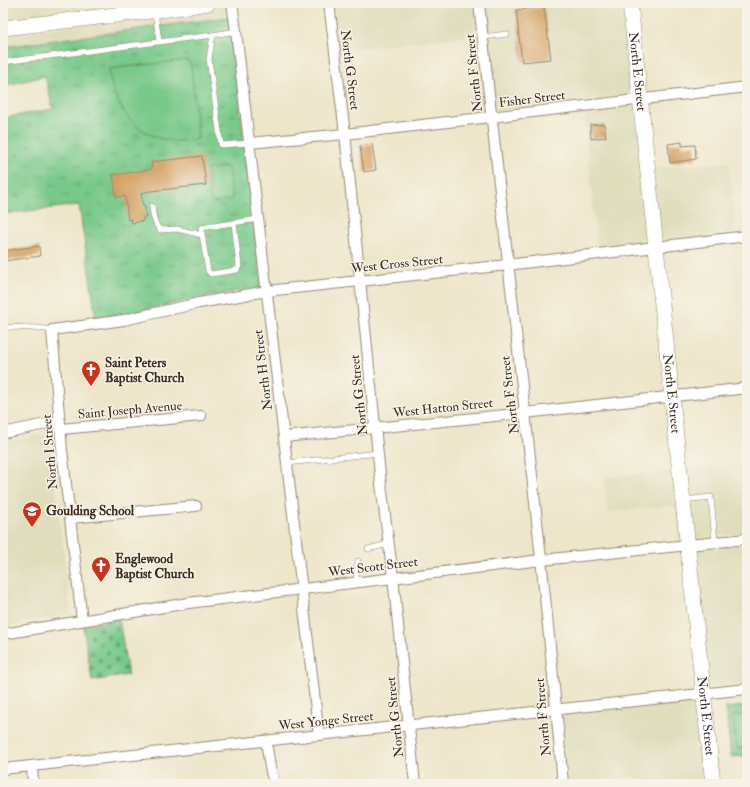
<svg xmlns="http://www.w3.org/2000/svg" width="750" height="787" font-family="'IM FELL Double Pica',serif">
<style>
.built{fill:#dfddbb}
.grass{fill:url(#grass-tufts);stroke:#5a7a54}
.cemetery{fill:url(#cemetery-stones);stroke:#5a7a54}
.pitch{fill:#79c98a;stroke:#5a7a54}
.building{fill:#d29c5c}
.lines{fill:none;stroke-linecap:round;stroke-linejoin:round}
.lane-casing{stroke:#948874;stroke-width:6}
.street-casing{stroke:#948874;stroke-width:12}
.secondary-casing{stroke:#948874;stroke-width:16}
.lane{stroke:#fff;stroke-width:5}
.street{stroke:#fff;stroke-width:10}
.secondary{stroke:#fff;stroke-width:15}
.labels{text-anchor:middle;dominant-baseline:central;stroke-width:3;stroke-linejoin:round;paint-order:stroke}
.street-label{font-size:13px;fill:#3b2a1e;stroke:#f7f3e8}
.poi-label{font-size:13px;font-weight:bold;fill:#3b2a1e;stroke:#f7f3e8;text-anchor:start}
</style>
<defs>
<pattern id="grass-tufts" width="24" height="20" patternUnits="userSpaceOnUse"><rect width="24" height="20" fill="#79c98a"/><path d="M3 7l-1-3M5 7V3M7 7l1-3M15 17l-1-3M17 17v-4M19 17l1-3" fill="none" stroke="#64a370"/></pattern>
<pattern id="cemetery-stones" width="16" height="16" patternUnits="userSpaceOnUse"><rect width="16" height="16" fill="#79c98a"/><path d="M2 7V4a2 2 0 0 1 4 0v3zM10 15v-3a2 2 0 0 1 4 0v3z" fill="#64a370"/></pattern>
</defs>
<rect width="100%" height="100%" fill="#f7f3e8"/>
<filter id="ink" filterUnits="userSpaceOnUse"><feTurbulence type="fractalNoise" baseFrequency=".025" numOctaves="2"/><feDisplacementMap in="SourceGraphic" scale="8" xChannelSelector="R" yChannelSelector="G"/><feConvolveMatrix kernelMatrix="1 2 1 2 8 2 1 2 1" color-interpolation-filters="sRGB"/></filter>
<filter id="wash" filterUnits="userSpaceOnUse"><feTurbulence type="fractalNoise" baseFrequency=".012" numOctaves="4" result="noise"/><feDisplacementMap in="SourceGraphic" scale="16" xChannelSelector="R" yChannelSelector="G"/><feGaussianBlur stdDeviation="0.9" result="paint"/><feColorMatrix in="noise" values="0 0 0 0 0 0 0 0 0 0 0 0 0 0 0 0 0 1.4 0 .05"/><feComposite in="paint" operator="in"/></filter>
<g filter="url(#wash)">
<rect width="100%" height="100%" fill="#eee6ca"/>
<g class="built">
<path d="M3,3H172L3,24Z"/>
<path d="M334,3H475L478,35L339,50Z"/>
<path d="M484,3H626L635,94L496,111Z"/>
<path d="M227,5L229,17L227,18L3,47V34L168,14Z"/>
<path d="M636,105L651,242L597,249L584,111Z"/>
<path d="M729,162L735,232L660,241L653,168Z"/>
<path d="M49,433L71,614L3,627V442Z"/>
<path d="M747,464V533L692,539L684,470Z"/>
<path d="M675,471L682,540H679L676,506L608,512L604,477Z"/>
<path d="M747,544V683L707,687L693,549Z"/>
<path d="M699,699L708,784H638L637,777L567,783L561,715Z"/>
</g>
<g class="grass">
<path d="M229,17L262,287L198,298L123,315L96,318L79,205L3,214V118L53,109L45,76L3,86V47Z"/>
<path d="M747,706V756L731,757L726,708Z"/>
</g>
<path class="cemetery" d="M119,619L128,675L92,681L83,625Z"/>
<g class="pitch">
<path d="M187,60L191,64L198,139C186,140 174,143 162,139C130,130 112,101 109,69Z"/>
<path d="M228,167L232,200L211,203L207,169Z"/>
<path d="M747,714V747L737,749L733,716Z"/>
</g>
<g id="blocks">
<g class="building">
<path d="M544,7L551,59L522,62L516,10Z"/>
<path d="M604,124L606,137L591,139L590,125Z"/>
<path d="M682,142V146L695,145L696,159L670,163L668,144Z"/>
<path d="M372,144L376,170L364,172L360,146Z"/>
<path d="M202,156L206,185L151,191L141,193L143,206L145,207L146,217H143V221L132,223L131,219L128,220L125,196L116,197L113,175L152,169L151,162Z"/>
<path d="M39,246L40,256L3,261V251Z"/>
</g>
</g>
</g>
<g filter="url(#ink)">
<use href="#blocks" fill-opacity="0" stroke="#948874" stroke-width="1"/>
<g class="lines">
<defs>
<g id="lane">
<path d="M155,12L159,41"/>
<path d="M236,31L213,35L209,59L221,145L249,143"/>
<path d="M483,37L507,34"/>
<path d="M3,62L213,35"/>
<path d="M152,206C153,216 154,223 160,230L177,229L202,235"/>
<path d="M234,223L239,266L237,270L211,274L208,271L201,228L258,219"/>
<path d="M3,327L39,328L52,330"/>
<path d="M287,463L378,453"/>
<path d="M684,500L711,497L715,542"/>
<path d="M368,549L388,544"/>
<path d="M357,582L356,571L358,561"/>
</g>
<g id="street">
<path d="M232,3L236,31L319,735"/>
<path d="M329,3L345,134L381,484L393,577L415,784"/>
<path d="M479,3C507,263 540,523 563,784"/>
<path d="M249,143L345,134L747,87"/>
<path d="M61,429L201,416"/>
<path d="M3,433L60,421"/>
<path d="M284,437L525,413L747,388"/>
<path d="M70,518L196,506"/>
<path d="M82,620L62,450L52,330L124,320L199,303L267,291L507,265L747,236"/>
<path d="M3,634L188,603L541,560L747,539"/>
<path d="M266,741L270,767L274,784"/>
<path d="M32,766L33,784"/>
<path d="M3,769L747,689"/>
</g>
<g id="secondary">
<path id="s1" d="M630,3L713,784"/>
<path d="M3,28L168,9L208,3"/>
</g>
</defs>
<use href="#lane" class="lane-casing"/>
<use href="#street" class="street-casing"/>
<use href="#secondary" class="secondary-casing"/>
<use href="#lane" class="lane"/>
<use href="#street" class="street"/>
<use href="#secondary" class="secondary"/>
</g>
</g>
<defs>
<symbol id="church-pin" viewBox="-11 -11 22 30"><path d="M0 17L-7.5 6A9.5 9.5 0 1 1 7.5 6Z" fill="#c8321e" stroke="#f7f3e8"/><path d="M-1.2-6h2.4v3.5h3.3v2.4h-3.3V6h-2.4V-.1h-3.3v-2.4h3.3Z" fill="#fff"/></symbol>
<symbol id="school-pin" viewBox="-11 -11 22 30"><path d="M0 17L-7.5 6A9.5 9.5 0 1 1 7.5 6Z" fill="#c8321e" stroke="#f7f3e8"/><path d="M0-5L7-2L0 1L-7-2ZM-4 1L0 2.5L4 1V4Q0 6-4 4Z" fill="#fff"/></symbol>
</defs>
<g fill-rule="evenodd">
<use href="#church-pin" x="80" y="359" width="22" height="30"/>
<use href="#school-pin" x="21" y="500" width="22" height="30"/>
<use href="#church-pin" x="90" y="555" width="22" height="30"/>
</g>
<g class="labels">
<g class="street-label">
<text transform="translate(350 70) rotate(83)">North G Street</text>
<text stroke="none"><textPath href="#s1" startOffset="69">North E Street</textPath></text>
<text transform="translate(474 73) rotate(-96)">North F Street</text>
<text transform="translate(532 99) rotate(-7)">Fisher Street</text>
<text transform="translate(397 264) rotate(-6)">West Cross Street</text>
<text transform="translate(263 370) rotate(-97)">North H Street</text>
<text stroke="none"><textPath href="#s1" startOffset="393">North E Street</textPath></text>
<text transform="translate(359 395) rotate(-96)">North G Street</text>
<text transform="translate(510 395) rotate(-97)">North F Street</text>
<text transform="translate(443 408) rotate(-6)">West Hatton Street</text>
<text transform="translate(130 410) rotate(-5)">Saint Joseph Avenue</text>
<text transform="translate(50 452) rotate(-95)">North I Street</text>
<text transform="translate(373 567) rotate(-7)">West Scott Street</text>
<text stroke="none"><textPath href="#s1" startOffset="717">North E Street</textPath></text>
<text transform="translate(395 717) rotate(-96)">North G Street</text>
<text transform="translate(543 717) rotate(-95)">North F Street</text>
<text transform="translate(326 721) rotate(-6)">West Yonge Street</text>
</g>
<g class="poi-label">
<text x="105" y="363">Saint Peters<tspan x="105" dy="15">Baptist Church</tspan></text>
<text x="46" y="511">Goulding School</text>
<text x="115" y="559">Englewood<tspan x="115" dy="15">Baptist Church</tspan></text>
</g>
</g>
<rect width="750" height="787" fill="none" stroke="#f7f3e8" stroke-width="16"/>
</svg>
